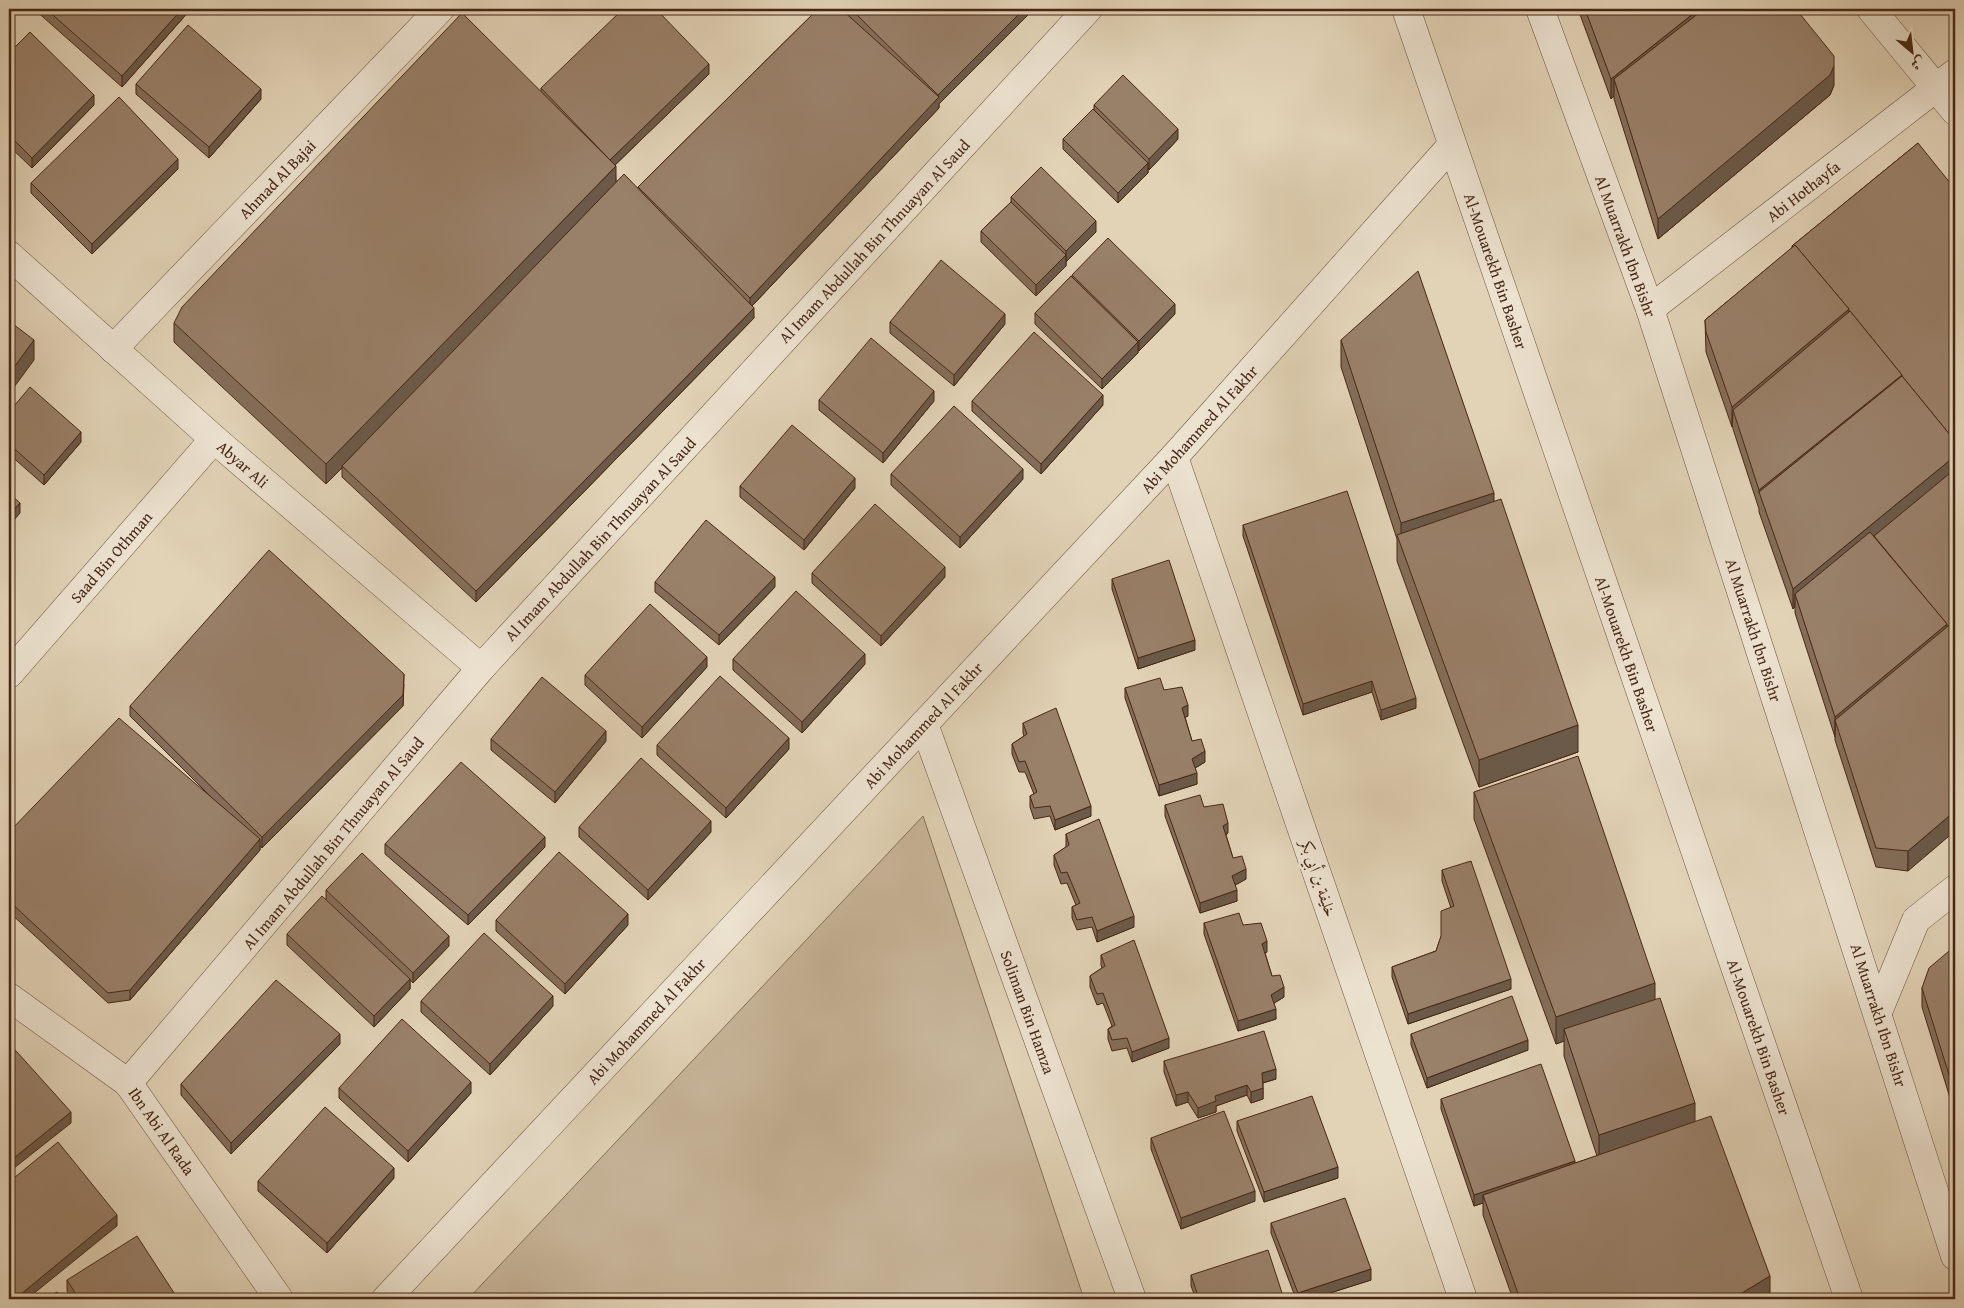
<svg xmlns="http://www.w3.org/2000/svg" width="1964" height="1308" font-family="'Gentium Book Plus',Amiri,serif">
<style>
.green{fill:#c8b69b;stroke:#886e58}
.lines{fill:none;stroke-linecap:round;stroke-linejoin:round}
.minor-casing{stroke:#6f513d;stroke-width:29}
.minor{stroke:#ece2d0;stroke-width:28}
.wall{fill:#846e5a;stroke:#492614}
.shaded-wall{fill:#6b5a4a;stroke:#492614}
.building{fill:#998069;stroke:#492614}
.labels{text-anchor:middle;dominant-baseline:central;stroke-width:5;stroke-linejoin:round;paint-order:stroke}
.street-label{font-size:16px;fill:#492614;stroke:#ece2d0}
</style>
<rect width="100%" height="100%" fill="#e2d3b7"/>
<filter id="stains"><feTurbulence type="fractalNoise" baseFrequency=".004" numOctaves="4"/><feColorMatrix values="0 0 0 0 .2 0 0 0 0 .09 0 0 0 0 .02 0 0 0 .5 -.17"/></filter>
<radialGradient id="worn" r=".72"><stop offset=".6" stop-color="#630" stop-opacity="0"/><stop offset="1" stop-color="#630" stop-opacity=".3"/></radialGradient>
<path class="green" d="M923,816L1084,1299H468Z"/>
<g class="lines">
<defs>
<g id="minor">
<path d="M1406,9L1849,1299"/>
<path d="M1540,9L1650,309L1955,1256"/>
<path d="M1871,9L1955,111"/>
<path d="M9,255L214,439L481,668"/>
<path d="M1650,309L1955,73"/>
<path d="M113,349L440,9"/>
<path d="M1174,457L1463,1299"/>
<path d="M9,674L214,439"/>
<path d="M924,724L1132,1299"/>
<path d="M9,997L128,1083L279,1299"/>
<path d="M1878,1012L1916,920L1955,889"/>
<path d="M128,1083L481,668L1088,9"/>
<path d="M386,1299L1174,457L1452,145"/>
</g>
</defs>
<use href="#minor" class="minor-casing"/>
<use href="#minor" class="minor"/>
</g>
<g class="wall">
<path d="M34,9H191L122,87Z"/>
<path d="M818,9H1034L939,104V108L752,306L754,318L476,602L342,477V468L326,484L174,342V323L541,91V88L709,74L615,165L616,182L638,188V187Z"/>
<path d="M1578,9H1796L1834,85L1830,95L1658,239L1614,99V96L1611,99Z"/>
<path d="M9,53L94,105L32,168L9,146Z"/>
<path d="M136,84L261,99L209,158L136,94Z"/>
<path d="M1094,105L1178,139L1149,170L1148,168V173L1118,203L1063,149V139L1094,110Z"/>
<path d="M1918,143L1908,871L1876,867L1835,740V737L1795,613V607L1793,609L1759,512V509L1733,429V427H1732L1706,352L1705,320L1792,248V246Z"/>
<path d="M178,169L92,254L31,193V183Z"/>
<path d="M1011,197L1096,232L1066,262V266L1036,296L981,242V231L1011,202Z"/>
<path d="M1072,275L1175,314L1139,351L1138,350V353L1102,389L1035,324V313L1072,277Z"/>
<path d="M890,322L1005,324L954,386L890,333Z"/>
<path d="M1341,340L1494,501L1578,752L1479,787L1397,561V539L1341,367Z"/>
<path d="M819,400L934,401L883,463L819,410Z"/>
<path d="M972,401L1103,405L1041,474L972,411Z"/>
<path d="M9,412L81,442L44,485L9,454Z"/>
<path d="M891,474L1023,479L960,548L891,485Z"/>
<path d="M740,486L855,488L804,550L740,497Z"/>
<path d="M1243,525L1416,708L1381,720L1372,692L1303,715L1243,536Z"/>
<path d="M812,573L945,577L881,646L812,583Z"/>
<path d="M1112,579L1195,650L1138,669L1112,589Z"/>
<path d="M655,582L775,587L719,645L655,592Z"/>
<path d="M733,659L865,664L802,733L733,670Z"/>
<path d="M707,667L642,738L585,685V675Z"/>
<path d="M404,684L403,706L262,848L260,846V850L130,1000L108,1003L9,912V832L213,799L130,716V706Z"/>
<path d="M1125,688L1164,690L1188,716L1185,717L1192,741L1205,762L1195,768L1197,784L1159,796L1125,698Z"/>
<path d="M1023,723L1091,816L1055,830L1050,816L1034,819L1030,807V796L1034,794L1025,772H1019L1012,754V744L1024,736L1023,733Z"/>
<path d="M491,739L606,741L555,803L491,750Z"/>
<path d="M657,745L789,749L726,818L657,755Z"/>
<path d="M1474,792L1655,1000L1695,1122L1770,1295L1764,1299H1513L1483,1215V1203L1474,1206L1441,1109V1099L1575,1163L1597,1156L1564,1056V1041L1556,1044L1474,819Z"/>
<path d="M1165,805L1204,807L1228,833L1226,835L1233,858L1246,879L1235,885L1237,901L1200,913L1165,816Z"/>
<path d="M579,827L711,832L648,900L579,837Z"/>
<path d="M1066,834L1134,927L1097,942L1092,927L1077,930L1072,918V907L1076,905L1067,883L1061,884L1054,865V855L1066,847Z"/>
<path d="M385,844L545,847L468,925L385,854Z"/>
<path d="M1442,870L1511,989L1408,1024L1392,977V967L1436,951L1451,908L1442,881Z"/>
<path d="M326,890L449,946L413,983L410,980V989L374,1027L287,945V934L326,900Z"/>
<path d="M496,920L628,925L565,994L496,931Z"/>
<path d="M1204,923L1243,925L1267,952L1265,953L1272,976L1284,997L1274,1003L1276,1019L1238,1031L1204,934Z"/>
<path d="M1955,946V1114L1922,1007V988Z"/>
<path d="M1101,955L1169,1048L1132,1062L1127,1048L1112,1051L1108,1039V1029L1112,1026L1103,1003L1097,1005L1090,987V976L1102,968L1101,965Z"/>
<path d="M421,1001L553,1006L490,1075L421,1012Z"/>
<path d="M1411,1034L1528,1050L1427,1088L1411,1045Z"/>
<path d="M340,1044L231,1154L181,1095V1084Z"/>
<path d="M1164,1061L1276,1079L1263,1083V1099L1251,1103L1247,1095L1216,1106V1112L1198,1118L1188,1102L1176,1106L1164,1072Z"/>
<path d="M339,1088L471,1093L408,1162L339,1098Z"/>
<path d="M1237,1121L1338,1178L1264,1202L1237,1131Z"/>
<path d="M1151,1138L1255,1201L1181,1229L1151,1149Z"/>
<path d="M394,1178L327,1253L258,1191V1181Z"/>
<path d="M1271,1223L1371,1280L1311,1299H1296L1271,1233Z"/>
<path d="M1191,1275L1284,1299H1196L1191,1286Z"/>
<path d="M67,1280L178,1299H72L67,1291Z"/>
</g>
<g class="shaded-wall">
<path d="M182,9H191L122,87V76Z"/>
<path d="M1024,9H1034L939,104V108L750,308V298L938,98V95Z"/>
<path d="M1699,9H1723L1614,79V96L1611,99V79Z"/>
<path d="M709,64V74L610,170V160Z"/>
<path d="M1834,66V85L1830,95L1658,239V219Z"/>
<path d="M261,89V99L209,158V147Z"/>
<path d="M94,95V105L32,168V158Z"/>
<path d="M1178,129V139L1149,170V159Z"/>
<path d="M178,159V169L92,254V244Z"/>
<path d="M1148,163V173L1118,203V193Z"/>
<path d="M616,166V185L342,466V468L326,484V464Z"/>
<path d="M1096,221V232L1066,262V251Z"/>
<path d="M1066,255V266L1036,296V285Z"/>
<path d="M1175,304V314L1139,351V341Z"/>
<path d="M754,308V318L476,602V591Z"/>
<path d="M1849,309V329L1733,410L1732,427V407Z"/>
<path d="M1005,314V324L954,386V375Z"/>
<path d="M34,340V360L9,394V374Z"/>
<path d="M1138,342V353L1102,389V379Z"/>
<path d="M1902,375V394L1759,493V490Z"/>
<path d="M934,391V401L883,463V453Z"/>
<path d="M1103,395V405L1041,474V464Z"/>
<path d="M81,432V442L44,485V475Z"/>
<path d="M1955,456V476L1795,594V607L1793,609V589Z"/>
<path d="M1023,469V479L960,548V537Z"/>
<path d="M855,478V488L804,550V540Z"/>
<path d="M1494,493V519L1401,544V523Z"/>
<path d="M20,503V513L9,526V515Z"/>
<path d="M945,567V577L881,646V636Z"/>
<path d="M775,577V587L719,645V635Z"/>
<path d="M1947,624V643L1835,720V737V717Z"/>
<path d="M1195,640V650L1138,669V658Z"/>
<path d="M865,654V664L802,733V722Z"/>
<path d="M707,657V667L642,738V727Z"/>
<path d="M404,674L403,706L262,848V837Z"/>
<path d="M1372,681V692L1303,715V704Z"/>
<path d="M1416,698V708L1381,720V710Z"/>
<path d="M1188,705V716L1182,719V708Z"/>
<path d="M1578,725V752L1479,787V760Z"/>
<path d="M606,731V741L555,803V792Z"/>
<path d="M789,738V749L726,818V808Z"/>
<path d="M1205,751V762L1192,770V759Z"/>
<path d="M1197,773V784L1159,796V785Z"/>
<path d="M1091,806V816L1055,830V820Z"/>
<path d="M1955,811V831L1908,871V851Z"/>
<path d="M711,821V832L648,900V890Z"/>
<path d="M1228,823V833L1223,836V826Z"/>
<path d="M545,837V847L468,925V915Z"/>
<path d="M260,839V850L130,1000V990Z"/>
<path d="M1246,869V879L1232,887V876Z"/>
<path d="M1237,890V901L1200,913V903Z"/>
<path d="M628,914V925L565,994V984Z"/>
<path d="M1134,916V927L1097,942V931Z"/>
<path d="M449,936V946L413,983V973Z"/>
<path d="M1267,941V952L1262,954V944Z"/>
<path d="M410,979V989L374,1027V1016Z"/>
<path d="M1511,979V989L1408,1024V1014Z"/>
<path d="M1655,983V1009L1564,1029V1041L1556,1044V1017Z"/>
<path d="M1284,987V997L1271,1005V995Z"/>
<path d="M553,996V1006L490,1075V1064Z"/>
<path d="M1276,1009V1019L1238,1031V1021Z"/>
<path d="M340,1034V1044L231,1154V1143Z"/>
<path d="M1169,1038V1048L1132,1062V1052Z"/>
<path d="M1528,1040V1050L1427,1088V1078Z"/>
<path d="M1276,1069V1079L1262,1083V1073Z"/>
<path d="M471,1082V1093L408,1162V1151Z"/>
<path d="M1247,1085V1095L1216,1106V1112L1198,1118V1108L1215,1096Z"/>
<path d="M1263,1088V1099L1251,1103V1092Z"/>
<path d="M1188,1092V1102L1176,1106V1095Z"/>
<path d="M1695,1103V1130L1599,1162V1135Z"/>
<path d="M71,1112V1123L9,1172V1162Z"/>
<path d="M1575,1161V1171L1483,1195V1203L1474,1206V1195Z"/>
<path d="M1338,1167V1178L1264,1202V1192Z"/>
<path d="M394,1168V1178L327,1253V1243Z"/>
<path d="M1255,1191V1201L1181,1229V1218Z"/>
<path d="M117,1215V1226L27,1299H15Z"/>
<path d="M1371,1269V1280L1311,1299H1298V1293Z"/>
<path d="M1770,1276V1295L1764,1299H1732Z"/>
</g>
<g class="building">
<path d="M46,9H182L122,76Z"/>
<path d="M623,9H656L709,64L610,160L541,88Z"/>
<path d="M818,9H841L939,97L750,298L638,187Z"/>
<path d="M851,9H1024L938,95Z"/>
<path d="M1585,9H1699L1611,79Z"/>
<path d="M1704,9H1796L1834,56V66L1830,75L1658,219L1614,79Z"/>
<path d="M462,13L616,166L326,464L174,323L182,307Z"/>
<path d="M188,25L261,89L209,147L136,84Z"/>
<path d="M30,32L94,95L32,158L9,135V53Z"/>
<path d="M1123,75L1178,129L1149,159L1094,105Z"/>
<path d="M119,97L178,159L92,244L31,183Z"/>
<path d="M1093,109L1148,163L1118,193L1063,139Z"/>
<path d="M1918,143L1955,189V441L1902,376V375L1850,311L1849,312V309L1795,245L1793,247L1792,246Z"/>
<path d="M1041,167L1096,221L1066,251L1011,197Z"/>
<path d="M624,174L754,308L476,591L342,466Z"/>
<path d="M1011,202L1066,255L1036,285L981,231Z"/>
<path d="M1108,238L1175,304L1139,341L1072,275Z"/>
<path d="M1795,245L1849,309L1732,407L1706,332L1705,320Z"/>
<path d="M941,260L1005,314L954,375L890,322Z"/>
<path d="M1418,271L1494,493L1401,523L1341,340Z"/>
<path d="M1071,276L1138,342L1102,379L1035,313Z"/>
<path d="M1850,311L1902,375L1759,490L1733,410Z"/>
<path d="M9,321L34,340L9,374Z"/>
<path d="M1034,332L1103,395L1041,464L972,401Z"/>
<path d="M871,338L934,391L883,453L819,400Z"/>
<path d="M1902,376L1955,441V456L1793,589L1759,492Z"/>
<path d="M30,387L81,432L44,475L9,444V412Z"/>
<path d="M954,406L1023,469L960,537L891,474Z"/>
<path d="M792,425L855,478L804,540L740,486Z"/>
<path d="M1955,469V624L1953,622L1947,627V624L1874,536Z"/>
<path d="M1347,491L1416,698L1381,710L1372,681L1303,704L1243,525Z"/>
<path d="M9,493L20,503L9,515Z"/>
<path d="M1501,499L1578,725L1479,760L1397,535Z"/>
<path d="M875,504L945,567L881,636L812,573Z"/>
<path d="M706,520L775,577L719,635L655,582Z"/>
<path d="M1870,532L1947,624L1835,717L1795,594Z"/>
<path d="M269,550L404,674L403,695L262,837L130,706Z"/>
<path d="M1169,560L1195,640L1138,658L1112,579Z"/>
<path d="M796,591L865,654L802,722L733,659Z"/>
<path d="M650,604L707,657L642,727L585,675Z"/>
<path d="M1953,622L1955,624V811L1908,851L1876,848L1835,720Z"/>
<path d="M720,676L789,738L726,808L657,745Z"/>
<path d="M542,677L606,731L555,792L491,739Z"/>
<path d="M1160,678L1164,690L1182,687L1188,705L1182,708L1192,741L1201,739L1205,751L1192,759L1197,773L1159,785L1125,688Z"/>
<path d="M1056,708L1091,806L1055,820L1050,806L1034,808L1030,796L1037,792L1025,761L1019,762L1012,744L1027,734L1023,723Z"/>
<path d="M119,718L260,839L130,990L108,993L9,901V832Z"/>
<path d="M1578,756L1655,983L1556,1017L1474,792Z"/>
<path d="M641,758L711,821L648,890L579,827Z"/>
<path d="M461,762L545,837L468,915L385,844Z"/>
<path d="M1200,795L1204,807L1223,804L1228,823L1223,826L1233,858L1242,856L1246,869L1232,876L1237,890L1200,903L1165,805Z"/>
<path d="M1099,819L1134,916L1097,931L1092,917L1077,920L1072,907L1080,903L1067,872L1061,873L1054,855L1069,845L1066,834Z"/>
<path d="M559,852L628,914L565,984L496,920Z"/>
<path d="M362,853L449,936L413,973L326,890Z"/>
<path d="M1471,861L1511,979L1408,1014L1392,967L1436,951L1441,936V911L1454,906L1442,870Z"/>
<path d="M322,896L410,979L374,1016L287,934Z"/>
<path d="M1239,913L1243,925L1261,923L1267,941L1262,944L1272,976L1280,975L1284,987L1271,995L1276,1009L1238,1021L1204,923Z"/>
<path d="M484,933L553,996L490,1064L421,1001Z"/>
<path d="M1134,940L1169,1038L1132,1052L1127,1038L1112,1040L1108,1029L1115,1025L1103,993L1097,994L1090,976L1105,966L1101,955Z"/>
<path d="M1955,946V1094L1922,988L1929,968Z"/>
<path d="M276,980L340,1034L231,1143L181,1084Z"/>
<path d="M1512,996L1528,1040L1427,1078L1411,1034Z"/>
<path d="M1660,998L1695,1103L1599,1135L1564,1029Z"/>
<path d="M402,1019L471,1082L408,1151L339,1088Z"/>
<path d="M1264,1031L1276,1069L1262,1073L1263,1088L1251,1092L1247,1085L1215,1096L1216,1101L1198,1108L1188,1092L1176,1095L1164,1061Z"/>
<path d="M9,1045L17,1052L71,1112L9,1162Z"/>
<path d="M1541,1064L1575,1161L1474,1195L1441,1099Z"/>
<path d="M1312,1096L1338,1167L1264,1192L1237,1121Z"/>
<path d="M325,1107L394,1168L327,1243L258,1181Z"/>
<path d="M1224,1111L1255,1191L1181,1218L1151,1138Z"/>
<path d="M1711,1116L1770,1276L1732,1299H1520L1483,1195Z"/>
<path d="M58,1142L117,1215L15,1299H9V1182Z"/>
<path d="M1345,1198L1371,1269L1298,1293L1271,1223Z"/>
<path d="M137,1236L178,1299H79L67,1280Z"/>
<path d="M1268,1250L1284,1299H1199L1191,1275Z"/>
<path d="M57,1292L62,1299H45Z"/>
</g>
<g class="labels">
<g class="street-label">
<text transform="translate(277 179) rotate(-46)">Ahmad Al Bajai</text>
<text transform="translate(1803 191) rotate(-38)">Abi Hothayfa</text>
<text transform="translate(874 241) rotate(-47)">Al Imam Abdullah Bin Thnuayan Al Saud</text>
<text transform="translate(1626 246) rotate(70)">Al Muarrakh Ibn Bishr</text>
<text transform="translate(1496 271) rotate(71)">Al-Mouarekh Bin Basher</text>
<text transform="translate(1199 429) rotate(-48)">Abi Mohammed Al Fakhr</text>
<text transform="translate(243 464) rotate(41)">Abyar Ali</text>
<text transform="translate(600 539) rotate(-47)">Al Imam Abdullah Bin Thnuayan Al Saud</text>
<text transform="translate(111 557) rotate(-49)">Saad Bin Othman</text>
<text transform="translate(1754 630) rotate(72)">Al Muarrakh Ibn Bishr</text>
<text transform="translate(1627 654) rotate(71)">Al-Mouarekh Bin Basher</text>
<text transform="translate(923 725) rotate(-47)">Abi Mohammed Al Fakhr</text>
<text transform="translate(333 843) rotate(-50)">Al Imam Abdullah Bin Thnuayan Al Saud</text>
<text transform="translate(1319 878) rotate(71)">خليفة بن أبي بكر</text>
<text transform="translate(1028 1012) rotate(70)">Soliman Bin Hamza</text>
<text transform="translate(1879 1015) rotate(72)">Al Muarrakh Ibn Bishr</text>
<text transform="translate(646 1021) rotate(-47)">Abi Mohammed Al Fakhr</text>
<text transform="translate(1759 1037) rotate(71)">Al-Mouarekh Bin Basher</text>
<text transform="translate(162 1131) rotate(55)">Ibn Abi Al Rada</text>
</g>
</g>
<rect width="1964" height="1308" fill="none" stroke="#e2d3b7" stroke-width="30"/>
<rect x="10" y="10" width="1944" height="1288" fill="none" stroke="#492614" stroke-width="2.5"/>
<rect x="15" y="15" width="1934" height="1278" fill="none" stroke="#492614"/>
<g transform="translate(1912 52) rotate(152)" stroke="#ece2d0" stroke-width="4" paint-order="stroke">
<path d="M0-4L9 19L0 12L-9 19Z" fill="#492614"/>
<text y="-8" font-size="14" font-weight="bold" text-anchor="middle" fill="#492614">ش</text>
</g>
<rect width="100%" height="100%" filter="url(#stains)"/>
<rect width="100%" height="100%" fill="url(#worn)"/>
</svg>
